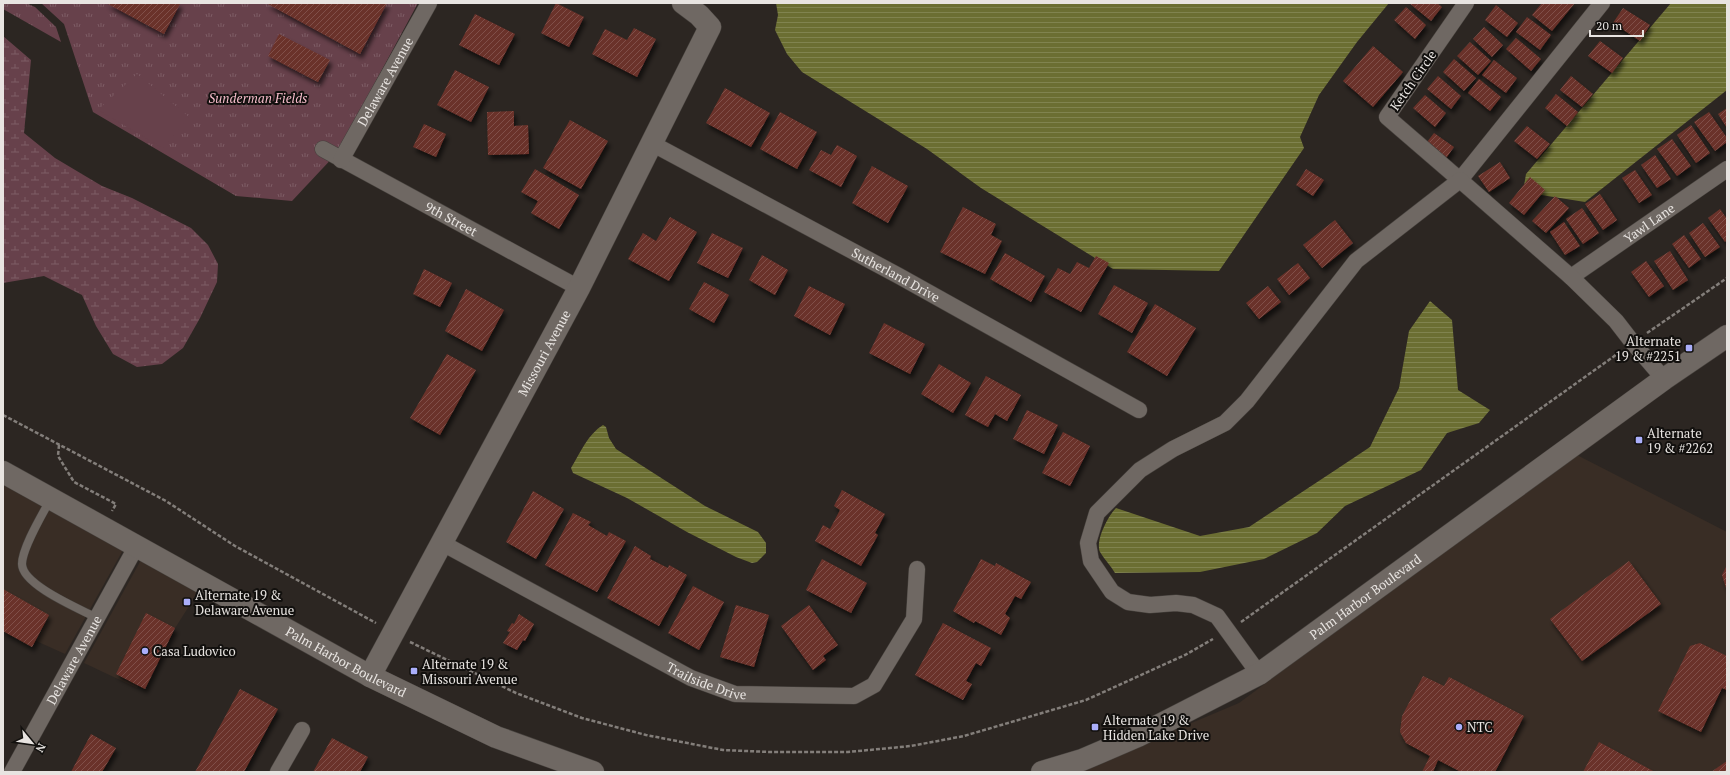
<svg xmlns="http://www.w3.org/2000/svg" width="1730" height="775" font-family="'PT Serif',serif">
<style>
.built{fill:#392d25}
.wetland{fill:url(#wetland-marsh)}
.park{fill:url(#park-tufts)}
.garden{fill:#67414b}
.water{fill:url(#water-rules)}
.building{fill:url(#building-hatch);filter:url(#shadow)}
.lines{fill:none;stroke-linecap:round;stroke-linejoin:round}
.lane-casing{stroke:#47423e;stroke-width:9}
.street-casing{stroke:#47423e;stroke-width:17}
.secondary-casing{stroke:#47423e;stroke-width:23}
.path{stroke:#837e7a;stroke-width:2.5;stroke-dasharray:4 2;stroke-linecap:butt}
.lane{stroke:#6f6863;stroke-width:8}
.street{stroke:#6f6863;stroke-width:16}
.secondary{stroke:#6f6863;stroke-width:22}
.poi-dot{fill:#abaffb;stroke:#12100e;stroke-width:1.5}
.labels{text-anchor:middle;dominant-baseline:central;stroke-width:4;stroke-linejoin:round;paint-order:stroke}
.street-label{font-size:13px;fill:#e8e4e1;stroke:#12100e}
.park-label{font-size:13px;font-style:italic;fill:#f6bdcb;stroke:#12100e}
.poi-label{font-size:13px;fill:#e8e4e1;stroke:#12100e;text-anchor:start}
</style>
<defs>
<pattern id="wetland-marsh" width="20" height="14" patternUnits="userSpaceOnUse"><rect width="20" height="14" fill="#67414b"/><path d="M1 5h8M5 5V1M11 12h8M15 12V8" fill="none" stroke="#7d5c65"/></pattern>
<pattern id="park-tufts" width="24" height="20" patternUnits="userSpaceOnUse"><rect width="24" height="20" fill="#67414b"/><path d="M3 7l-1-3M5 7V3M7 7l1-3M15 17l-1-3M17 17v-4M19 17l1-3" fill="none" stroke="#7d5c65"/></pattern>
<pattern id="water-rules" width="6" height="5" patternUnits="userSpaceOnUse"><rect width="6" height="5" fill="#6b6e32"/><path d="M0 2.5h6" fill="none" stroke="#80834f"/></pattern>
<pattern id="building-hatch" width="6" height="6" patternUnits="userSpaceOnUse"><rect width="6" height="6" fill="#6b332a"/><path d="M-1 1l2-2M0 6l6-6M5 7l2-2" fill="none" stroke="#805049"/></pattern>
<filter id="shadow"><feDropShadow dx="2.5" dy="4.5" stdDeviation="2" flood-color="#0009"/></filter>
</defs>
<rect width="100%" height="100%" fill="#2c2622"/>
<g class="built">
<path d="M1577,455L1727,532V772H1075L1239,703L1317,645Z"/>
<path d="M3,482L123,550L65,654L3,626Z"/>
<path d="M141,560L198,592L137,688L84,663Z"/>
</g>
<path class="wetland" d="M3,36L31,60L24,133L55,158L102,186L132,198L191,228L208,245L218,264L217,282L200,318L183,348L162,364L137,367L113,354L96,326L82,295L44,276L3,283Z"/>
<g class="park">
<path d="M3,3H26L35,7L56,27L61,42L3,9Z"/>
<path d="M41,3H418L337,153L292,201L236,196L93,112L64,24Z"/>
</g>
<path class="garden" d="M137,74L189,117L163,148L98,110Z"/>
<g class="water">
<path d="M776,3H1389L1357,42L1319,95L1300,137L1304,148L1219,271L1113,269L981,188L927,149L802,72L787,54L775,30L778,15Z"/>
<path d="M1671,3H1727V90L1585,202L1523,192L1526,174Z"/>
<path d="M1430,301L1452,320L1458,390L1490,410L1479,423L1447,433L1421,470L1345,506L1317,533L1264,559L1200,572L1115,573C1111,566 1104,559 1100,552C1095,541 1108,516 1116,508L1200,536L1249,527L1337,469L1370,447L1399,388L1409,331Z"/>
<path d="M603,425L606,427L609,438L616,449L705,506L758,532L766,543V553L757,562L752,563L736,557L687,532L627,498L573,473L571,468C580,453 588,434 603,425Z"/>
</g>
<g class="building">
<path d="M106,3H179L180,4L164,34Z"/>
<path d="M266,3H387L360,54Z"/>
<path d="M556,3L584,17L569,47L541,33Z"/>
<path d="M1409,3H1437L1442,7L1431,21Z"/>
<path d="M1542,3H1575L1552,31L1532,15Z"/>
<path d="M1496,5L1518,23L1507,37L1485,20Z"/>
<path d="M1406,7L1426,25L1415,39L1394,20Z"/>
<path d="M1623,8L1650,25L1640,41L1613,23Z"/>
<path d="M475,14L515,34L499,65L459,45Z"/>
<path d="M1527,17L1551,35L1540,50L1516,32Z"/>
<path d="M1484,27L1503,45L1492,57L1473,39Z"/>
<path d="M634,28L656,39L637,77L592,54L605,29L627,40Z"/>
<path d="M279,34L330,60L318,82L268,56Z"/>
<path d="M1516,38L1541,59L1531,71L1506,49Z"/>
<path d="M1600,41L1623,58L1612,73L1588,56Z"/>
<path d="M1470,42L1491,61L1478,75L1457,56Z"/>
<path d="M1373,46L1403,72L1373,107L1343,81Z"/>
<path d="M1454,59L1476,78L1464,91L1443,72Z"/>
<path d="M1494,60L1517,78L1506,93L1482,75Z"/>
<path d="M455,70L489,87L471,122L437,105Z"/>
<path d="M1438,76L1461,96L1451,109L1427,89Z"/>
<path d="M1571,76L1593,94L1582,107L1560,90Z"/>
<path d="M1479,79L1501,97L1490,111L1468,93Z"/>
<path d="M725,88L770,113L751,147L706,123Z"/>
<path d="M1556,94L1578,112L1567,126L1545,108Z"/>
<path d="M1425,95L1446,113L1435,127L1413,108Z"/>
<path d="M1727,108V128L1718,114Z"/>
<path d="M514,111V126L528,125L529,154L488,155L487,112Z"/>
<path d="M780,112L817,132L797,169L760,149Z"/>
<path d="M1709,112L1727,138V142L1715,151L1694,122Z"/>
<path d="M570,120L608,141L581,189L543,168Z"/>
<path d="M424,124L446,134L436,157L413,147Z"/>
<path d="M1691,125L1710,153L1696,163L1677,135Z"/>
<path d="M1527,126L1550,144L1537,159L1514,141Z"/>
<path d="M1434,133L1454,147L1444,161L1424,146Z"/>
<path d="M1672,139L1691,166L1677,176L1657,149Z"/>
<path d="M837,145L857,156L841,187L809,170L821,150L831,155Z"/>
<path d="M1655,155L1671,179L1657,188L1641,165Z"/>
<path d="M1500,162L1510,178L1489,192L1478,176Z"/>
<path d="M872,166L908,186L888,223L852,203Z"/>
<path d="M535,169L579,195L559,229L531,213L538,201L521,192Z"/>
<path d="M1306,169L1324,180L1313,196L1296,185Z"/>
<path d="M1635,170L1652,195L1639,203L1622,178Z"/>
<path d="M1530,177L1545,190L1524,215L1509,203Z"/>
<path d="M1600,194L1617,220L1603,230L1585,204Z"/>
<path d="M1555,196L1569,208L1546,233L1532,221Z"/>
<path d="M963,207L996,224L991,235L1002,241L985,274L940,252Z"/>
<path d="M1582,208L1599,233L1583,244L1566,219Z"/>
<path d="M1720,209L1727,219V240L1725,242L1708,218Z"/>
<path d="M670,217L697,232L669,281L628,259L643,233L656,241Z"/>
<path d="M1335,220L1353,243L1322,268L1303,245Z"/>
<path d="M1564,222L1580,246L1565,255L1550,232Z"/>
<path d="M1703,223L1720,247L1705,257L1689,233Z"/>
<path d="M712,233L743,248L728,278L697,263Z"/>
<path d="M1684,235L1701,259L1689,268L1672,244Z"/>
<path d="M1670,251L1688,280L1673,290L1654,261Z"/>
<path d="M1005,253L1045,276L1031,302L990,279Z"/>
<path d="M762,255L788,270L775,295L749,280Z"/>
<path d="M1096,256L1109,263L1081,312L1044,292L1058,268L1070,274L1077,262L1089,268Z"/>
<path d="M1646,261L1664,286L1649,297L1631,272Z"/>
<path d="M1298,263L1310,278L1289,295L1277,279Z"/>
<path d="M424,269L452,283L440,307L413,294Z"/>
<path d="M704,282L729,295L714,323L689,309Z"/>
<path d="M1114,285L1148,303L1132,333L1098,314Z"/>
<path d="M809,286L845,304L830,335L794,316Z"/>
<path d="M1268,286L1281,302L1259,319L1246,303Z"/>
<path d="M466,289L504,310L482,351L445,331Z"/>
<path d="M1155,304L1196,328L1167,376L1127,352Z"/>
<path d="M884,323L925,344L910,374L869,353Z"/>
<path d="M447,354L476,370L440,435L410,418Z"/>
<path d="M939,364L971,383L953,413L921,394Z"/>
<path d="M986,376L1021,395L1007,421L995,414L988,427L965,415Z"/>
<path d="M1027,410L1058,425L1044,454L1013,439Z"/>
<path d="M1063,432L1090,446L1070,486L1042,473Z"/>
<path d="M842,490L885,514L875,533L878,535L861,566L815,541L823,525L830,529L840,510L834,506Z"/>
<path d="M533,491L564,509L536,559L506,542Z"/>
<path d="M573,513L591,522L588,525L607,536L609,532L626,541L597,592L545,565Z"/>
<path d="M635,546L651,556L650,559L668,568L669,565L687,575L659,626L607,598Z"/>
<path d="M822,559L867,583L851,613L806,590Z"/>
<path d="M981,559L995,566L996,563L1031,582L1021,599L1015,596L1005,614L1010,618L1001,635L975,621L974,623L953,611Z"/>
<path d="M1629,561L1661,604L1582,661L1550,619Z"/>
<path d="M1727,565V591L1722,575Z"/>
<path d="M693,586L724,602L699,650L668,633Z"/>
<path d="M3,589L49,615L32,647L3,631Z"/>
<path d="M736,605L769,615L754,667L720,657Z"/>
<path d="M809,605L838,645L823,656L826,660L813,670L781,626Z"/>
<path d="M146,613L175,628L145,689L116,674Z"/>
<path d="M519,614L534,624L525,641L523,640L517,650L503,643L510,632L507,631L512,623L514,624Z"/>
<path d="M943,623L991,648L981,666L976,663L966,681L972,684L963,700L915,675Z"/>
<path d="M1700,643L1727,656V690L1722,688L1701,732L1658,711L1690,646Z"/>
<path d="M1423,676L1444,686L1449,677L1524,716L1495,772H1461L1438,760L1433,772H1422L1430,756L1406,743L1400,732L1402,716Z"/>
<path d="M240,689L278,709L267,729L244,772H195Z"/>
<path d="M91,734L116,748L102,772H71Z"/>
<path d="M332,738L368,757L360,772H313Z"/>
<path d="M1599,742L1655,772H1583Z"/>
<path d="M1727,761V772H1711Z"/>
</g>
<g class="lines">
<defs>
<path id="lane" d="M50,500C42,515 22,548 22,564C22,585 80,609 97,618"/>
<g id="street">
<path d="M1466,3L1387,117L1460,180L1602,3"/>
<path id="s1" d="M651,143L899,276L1139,410"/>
<path id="s2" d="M323,149L579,288"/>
<path id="s3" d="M341,160L429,3"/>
<path id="s4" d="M1571,277L1727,169"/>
<path id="s5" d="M442,543L691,678L735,694L854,696L874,685L914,619L917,569"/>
<path d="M1259,674L1217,616L1193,605L1176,603L1150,605L1128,602L1112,592L1091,561L1088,543L1097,513L1140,470L1173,449L1225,423L1247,401L1356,261L1460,180L1571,277L1616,321L1633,343L1664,379"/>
<path id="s6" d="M12,772L136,547"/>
<path d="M278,772L302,730"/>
</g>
<g id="secondary">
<path id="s7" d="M3,472L370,676L496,737L593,772"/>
<path id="s8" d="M370,676L579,288L710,27L699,15L683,3"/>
<path id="s9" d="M1042,772L1082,760L1138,736L1259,674L1664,379L1727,336"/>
</g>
</defs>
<use href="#lane" class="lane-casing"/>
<use href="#street" class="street-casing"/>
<use href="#secondary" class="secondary-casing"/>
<g class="path">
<path d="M1647,333L1727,278"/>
<path d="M3,415L166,501L235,546L376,623"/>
<path d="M59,445L58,456L74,482L116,504L112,511"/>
<path d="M1241,622L1620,352"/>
<path d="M410,642L516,693L582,718L646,735L723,750L769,752H848L911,746L964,736L1086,700L1185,655L1213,639"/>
</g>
<use href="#lane" class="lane"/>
<use href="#street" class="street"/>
<use href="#secondary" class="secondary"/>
</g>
<g class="poi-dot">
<rect x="1685" y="344" width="8" height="8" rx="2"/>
<rect x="1635" y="436" width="8" height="8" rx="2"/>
<rect x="183" y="598" width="8" height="8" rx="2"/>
<circle cx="145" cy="651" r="4"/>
<rect x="410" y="667" width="8" height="8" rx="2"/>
<rect x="1091" y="723" width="8" height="8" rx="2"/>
<circle cx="1459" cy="727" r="4"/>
</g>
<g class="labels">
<g class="street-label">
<text transform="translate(1413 80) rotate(-55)">Ketch Circle</text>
<text stroke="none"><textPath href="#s3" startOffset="90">Delaware Avenue</textPath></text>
<text stroke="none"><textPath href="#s2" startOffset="146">9th Street</textPath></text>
<text stroke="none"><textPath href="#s4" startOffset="95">Yawl Lane</textPath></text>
<text stroke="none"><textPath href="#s1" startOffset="278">Sutherland Drive</textPath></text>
<text stroke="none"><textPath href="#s8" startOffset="367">Missouri Avenue</textPath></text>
<text stroke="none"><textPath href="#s9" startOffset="370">Palm Harbor Boulevard</textPath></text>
<text stroke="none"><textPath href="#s6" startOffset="128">Delaware Avenue</textPath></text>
<text stroke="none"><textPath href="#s7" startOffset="392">Palm Harbor Boulevard</textPath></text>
<text stroke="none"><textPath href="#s5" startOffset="299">Trailside Drive</textPath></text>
</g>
<g class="park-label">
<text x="258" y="98">Sunderman Fields</text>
</g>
<g class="poi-label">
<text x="1681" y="341" text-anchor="end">Alternate<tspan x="1681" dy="15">19 &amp; #2251</tspan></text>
<text x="1647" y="433">Alternate<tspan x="1647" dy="15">19 &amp; #2262</tspan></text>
<text x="195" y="595">Alternate 19 &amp;<tspan x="195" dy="15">Delaware Avenue</tspan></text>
<text x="153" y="651">Casa Ludovico</text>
<text x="422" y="664">Alternate 19 &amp;<tspan x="422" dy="15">Missouri Avenue</tspan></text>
<text x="1103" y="720">Alternate 19 &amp;<tspan x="1103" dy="15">Hidden Lake Drive</tspan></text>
<text x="1467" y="727">NTC</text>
</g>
</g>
<rect width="1730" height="775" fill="none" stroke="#e8e4e1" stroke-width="8"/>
<g transform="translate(32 743) rotate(119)" stroke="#12100e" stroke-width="3" paint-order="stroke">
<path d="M0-3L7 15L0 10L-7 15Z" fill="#e8e4e1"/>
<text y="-6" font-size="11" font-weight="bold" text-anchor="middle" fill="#e8e4e1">N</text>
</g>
<path d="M1590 30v6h53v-6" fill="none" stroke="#e8e4e1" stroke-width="2"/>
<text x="1596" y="30" font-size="12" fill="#e8e4e1" stroke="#12100e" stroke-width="3" paint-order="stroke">20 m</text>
</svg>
